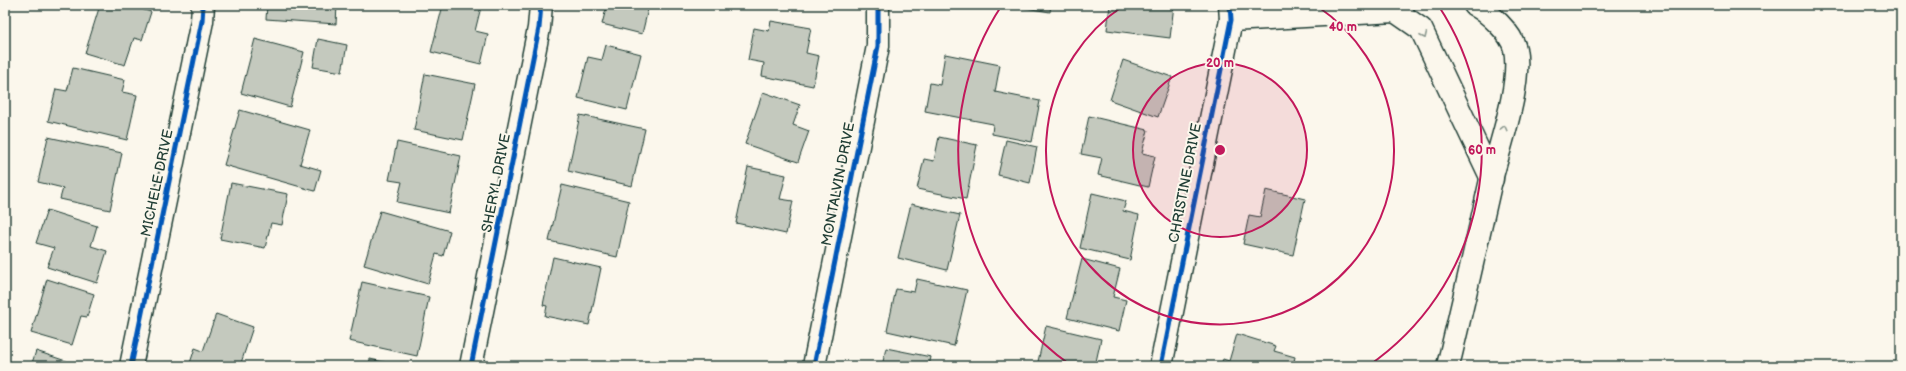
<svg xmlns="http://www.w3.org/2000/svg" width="1906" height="371" font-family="'Balsamiq Sans',sans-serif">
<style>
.building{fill:#c4c9be;stroke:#1f3d34}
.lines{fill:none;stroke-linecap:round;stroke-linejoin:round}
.minor-casing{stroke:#1f3d34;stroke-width:25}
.minor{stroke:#fbf7ec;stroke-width:22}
.cycleway-casing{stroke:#fbf7ec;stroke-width:8}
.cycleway{stroke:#0057b8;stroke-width:5}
.oneway{stroke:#8d9a90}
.ring{fill:none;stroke:#c2185b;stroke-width:2}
.labels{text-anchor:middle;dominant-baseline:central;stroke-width:4;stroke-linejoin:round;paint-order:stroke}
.street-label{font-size:14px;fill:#1f3d34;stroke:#fbf7ec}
.centre{fill:#c2185b;stroke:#fbf7ec;stroke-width:2}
.ring-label{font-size:12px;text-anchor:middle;font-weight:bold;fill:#c2185b;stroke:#fbf7ec;stroke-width:4;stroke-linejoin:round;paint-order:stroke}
</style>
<rect width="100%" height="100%" fill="#fbf7ec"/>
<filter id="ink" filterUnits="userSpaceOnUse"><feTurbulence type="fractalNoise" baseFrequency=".025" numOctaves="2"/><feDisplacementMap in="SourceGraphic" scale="8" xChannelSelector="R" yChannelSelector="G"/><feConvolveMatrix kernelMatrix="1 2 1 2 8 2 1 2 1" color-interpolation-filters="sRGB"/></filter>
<g filter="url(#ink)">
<g class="building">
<path d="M100,5H127L151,12L142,40L134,38L125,65L85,53Z"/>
<path d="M267,5H337L336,24L266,19Z"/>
<path d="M443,5L481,7L475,31L488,34L481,64L431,52Z"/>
<path d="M607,5H649L642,34L602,24Z"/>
<path d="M1019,5H1051L1050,12L1019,7Z"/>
<path d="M1110,5H1174L1170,38L1107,30Z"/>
<path d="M771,21L811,28L806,53L819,56L813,86L762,76L764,63L748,60L754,28L769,31Z"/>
<path d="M255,39L304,52L290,107L241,93Z"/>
<path d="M318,39L347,45L342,72L313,67Z"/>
<path d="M606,45L641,54L627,110L578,98L588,57L602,60Z"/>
<path d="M945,54L1000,65L995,92L1040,101L1032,142L992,134L993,124L925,111L930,83L940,85Z"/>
<path d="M1123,60L1172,77L1158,117L1110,100Z"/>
<path d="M73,68L125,80L122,92L137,95L127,140L48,121L56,89L67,91Z"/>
<path d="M425,74L475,84L463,140L414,130Z"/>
<path d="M763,92L800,105L793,125L809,131L798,162L745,144Z"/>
<path d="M240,110L310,130L300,164L321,170L315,191L224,165Z"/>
<path d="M580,115L645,129L632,186L568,171Z"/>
<path d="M1089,116L1148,130L1142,153L1155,156L1148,187L1098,175L1102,158L1081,154Z"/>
<path d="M48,137L122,153L110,210L60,199L63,188L38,182Z"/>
<path d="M939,137L977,145L966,199L917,189L924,159L934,161Z"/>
<path d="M1006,140L1037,147L1030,183L998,175Z"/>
<path d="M397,142L461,156L449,213L397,202L402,182L389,180Z"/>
<path d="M748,167L786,175L780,199L793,201L786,234L736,223Z"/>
<path d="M231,183L288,194L282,225L271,223L265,248L220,239Z"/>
<path d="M562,185L629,201L617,257L549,241Z"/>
<path d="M1266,190L1305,199L1293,255L1243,244L1249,215L1260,217Z"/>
<path d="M1092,193L1126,201L1123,211L1139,215L1130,260L1080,248Z"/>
<path d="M911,204L960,215L947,270L898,258Z"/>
<path d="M47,210L97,226L91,246L107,251L97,283L47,267L54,248L36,243Z"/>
<path d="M380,211L450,231L443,256L436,254L428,284L364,265Z"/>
<path d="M553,257L601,268L589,325L545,316L547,306L543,305Z"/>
<path d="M1082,259L1120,269L1113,297L1126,300L1119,331L1067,318Z"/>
<path d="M47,279L94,294L87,317L81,316L72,345L31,333Z"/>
<path d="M917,279L967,290L954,346L887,331L896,289L914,292Z"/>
<path d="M362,282L429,297L417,356L349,341Z"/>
<path d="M216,314L253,327L240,366H189L195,348L203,351Z"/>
<path d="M1046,326L1101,339L1095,366H1037Z"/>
<path d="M1237,334L1276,346L1274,351L1295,357L1293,366H1220L1223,359L1229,361Z"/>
<path d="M886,348L931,357L929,366H882Z"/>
<path d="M36,351L69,362L68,366H31Z"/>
<path d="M370,359L401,366H369Z"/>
</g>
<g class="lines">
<defs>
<g id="minor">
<path d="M1395,11L1421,29L1492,179"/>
<path d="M1231,20L1395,11L1403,5"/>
<path d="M131,366L202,21L203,5"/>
<path d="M471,366L539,28L541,5"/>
<path d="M814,366L878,46V5"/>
<path d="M1161,366L1231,20L1230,5"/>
<path d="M1448,366C1463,304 1477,242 1491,180C1500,144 1522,84 1515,49C1511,32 1489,13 1475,5"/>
</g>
</defs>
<use href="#minor" class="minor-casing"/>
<use href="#minor" class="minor"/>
<defs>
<g id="cycleway">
<path d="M131,366L202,21L203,5"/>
<path d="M471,366L539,28L541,5"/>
<path d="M814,366L878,46V5"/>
<path d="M1161,366L1231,20L1230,5"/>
</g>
</defs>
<use href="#cycleway" class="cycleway-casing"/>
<use href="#cycleway" class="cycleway"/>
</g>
<defs><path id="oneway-chevron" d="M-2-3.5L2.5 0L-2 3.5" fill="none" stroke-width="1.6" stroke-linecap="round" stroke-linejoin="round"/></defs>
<g class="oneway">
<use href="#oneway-chevron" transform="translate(1424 36) rotate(65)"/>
<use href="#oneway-chevron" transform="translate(1504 128) rotate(-76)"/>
</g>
</g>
<circle cx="1220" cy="150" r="87" fill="#c2185b" fill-opacity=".12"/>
<g class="ring">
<circle cx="1220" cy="150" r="87"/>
<path d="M1317 6A174 174 0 1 1 1123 6"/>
<path d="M1072 366A262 262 0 0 1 1002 5M1438 5A262 262 0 0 1 1368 366"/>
</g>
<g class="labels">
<g class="street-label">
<text transform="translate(157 183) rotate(-78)">MICHELE DRIVE</text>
<text transform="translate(496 183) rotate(-79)">SHERYL DRIVE</text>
<text transform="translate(1185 183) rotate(-79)">CHRISTINE DRIVE</text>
<text transform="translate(838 184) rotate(-79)">MONTALVIN DRIVE</text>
</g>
</g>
<circle cx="1220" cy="150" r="6" class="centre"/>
<g class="ring-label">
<text x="1343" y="31">40 m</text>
<text x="1220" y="67">20 m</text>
<text x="1482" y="154">60 m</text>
</g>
<rect width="1906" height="371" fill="none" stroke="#fbf7ec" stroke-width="20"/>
<rect x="10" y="10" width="1886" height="351" fill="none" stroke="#1f3d34" stroke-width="1.5" filter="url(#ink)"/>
</svg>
